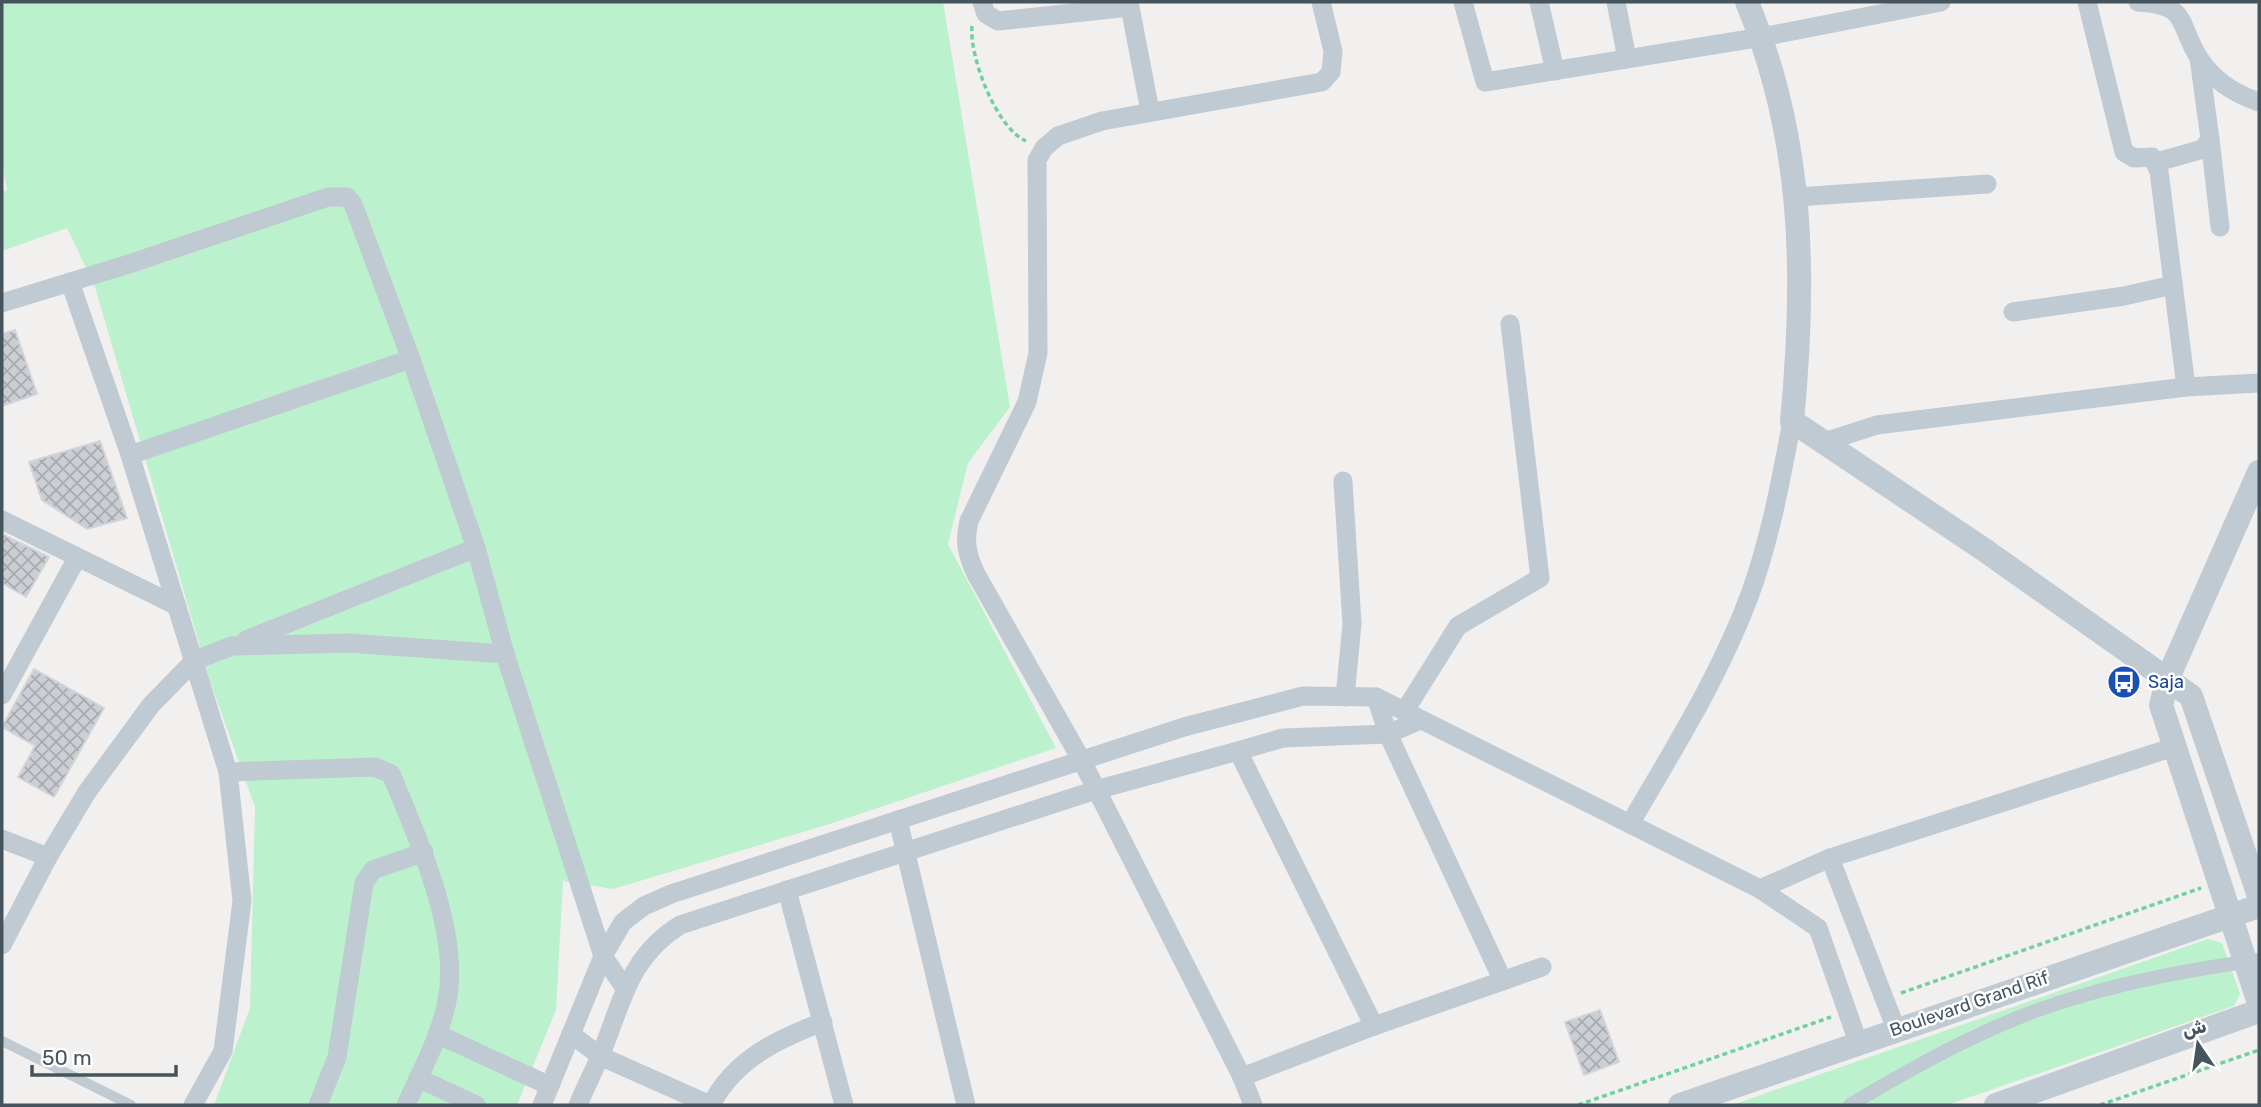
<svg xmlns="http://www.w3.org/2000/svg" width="2261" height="1107" font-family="Rubik,Cairo,sans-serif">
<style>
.green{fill:#bbf1cd}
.building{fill:url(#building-cross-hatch);stroke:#d3d5db;stroke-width:2}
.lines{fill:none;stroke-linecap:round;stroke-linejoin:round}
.path{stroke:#71d19d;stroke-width:3.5;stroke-dasharray:5 3.5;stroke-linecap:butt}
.service{stroke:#bfcad2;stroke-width:10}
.pedestrian{stroke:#bfcad2;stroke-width:14}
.minor{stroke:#bfcad2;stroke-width:19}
.tertiary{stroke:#bfcad2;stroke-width:24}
.labels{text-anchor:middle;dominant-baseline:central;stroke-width:5;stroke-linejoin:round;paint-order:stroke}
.transit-label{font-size:18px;fill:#164399;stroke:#fff;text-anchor:start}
.street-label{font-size:18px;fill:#46545e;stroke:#fff}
</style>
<defs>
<pattern id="building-cross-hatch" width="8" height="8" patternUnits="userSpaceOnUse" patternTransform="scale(1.75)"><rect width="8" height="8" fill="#cbced4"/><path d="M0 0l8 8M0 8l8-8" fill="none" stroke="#a7aaaf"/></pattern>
</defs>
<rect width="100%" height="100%" fill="#f2efef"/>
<g class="green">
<path d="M2,2H943L1010,407L968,463L948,544L1056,748L836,822L613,889L563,881L556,1010L517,1105H214L250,1008L255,807L210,681L95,287L67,228L2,251V192L7,190L2,163Z"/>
<path d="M2208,939L2222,943L2240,994L2234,1006L1947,1105H1732Z"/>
</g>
<g class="building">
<path d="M15,330L37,394L2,406V334Z"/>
<path d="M100,441L127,518L87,529L42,500L29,462Z"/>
<path d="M2,534L49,557L26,597L2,583Z"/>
<path d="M34,669L104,708L54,797L18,777L35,746L2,727Z"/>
<path d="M1600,1010L1619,1062L1584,1075L1565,1022Z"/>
</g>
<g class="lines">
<g class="path">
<path d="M972,26C969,57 997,129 1026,141"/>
<path d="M1901,993L2201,888"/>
<path d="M1578,1105L1831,1017"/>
<path d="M2100,1105L2259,1050"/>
</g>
<path class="service" d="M2,1041L131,1105"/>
<path class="pedestrian" d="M1850,1105C1922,1062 1999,1019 2081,996C2139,979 2200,968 2259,960"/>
<g class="minor">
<path d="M982,2L986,14L998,21L1130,7L1150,111"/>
<path d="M1463,2L1485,82L1762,37L1941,2"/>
<path d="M1539,2L1555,71"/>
<path d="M1616,2L1627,59"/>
<path d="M2087,2L2124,152L2134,158L2152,157L2159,171L2186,387"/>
<path d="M2138,2C2190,5 2177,23 2199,58C2213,80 2235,94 2259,102"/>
<path d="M2210,139L2220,227"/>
<path d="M2157,162L2203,149L2210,139L2199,58"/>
<path d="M1797,197L1987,184"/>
<path d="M70,282L130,455L228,772L242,901L223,1051L193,1105"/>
<path d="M2,303L129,264L328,197H347L353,204L411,359L476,548L505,654L603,956L624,987"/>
<path d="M2013,312L2124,296L2173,285"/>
<path d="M1824,442L1877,425L2186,387L2259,383"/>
<path d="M130,455L411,359"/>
<path d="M1343,481L1352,624L1345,697"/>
<path d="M2,520L177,606"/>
<path d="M246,640L476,548"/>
<path d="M2,695L77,558"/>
<path d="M1376,697L1388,734L1503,981"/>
<path d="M1404,712L1458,626L1540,578L1510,324"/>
<path d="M1238,751L1374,1026"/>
<path d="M228,772L375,767L391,774C417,836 461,933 447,1001C440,1037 421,1072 406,1105"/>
<path d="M898,820L966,1105"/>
<path d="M1630,824C1673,750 1719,677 1749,597C1770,540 1781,480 1792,421"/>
<path d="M2,839L48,857"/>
<path d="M1830,858L1896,1029"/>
<path d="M1760,889L1830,858L2174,747"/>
<path d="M787,890L844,1105"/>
<path d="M2,945L48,857L87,792L151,705L195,660L232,646L348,643L505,654"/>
<path d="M437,1034L550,1086"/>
<path d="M571,1034L600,1056L710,1105"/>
<path d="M1242,1077L1374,1026L1542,967"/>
<path d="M418,1078L476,1105"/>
<path d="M318,1105L337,1057L364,883L373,870L424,852"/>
<path d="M542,1105L603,956L623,922L644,906L671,894L1184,727L1303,696L1376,697L1760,889L1818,928L1858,1042"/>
<path d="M578,1105C585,1088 593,1073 600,1056C623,1002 627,959 680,925L1096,790L1238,751L1283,738L1388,734L1420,720"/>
<path d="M711,1105C734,1060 777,1039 823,1022"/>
<path d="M1253,1105L1242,1077L1082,761L976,574C967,555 964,542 969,521L1027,402L1038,353L1037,160L1044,148L1058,136L1102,121L1322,82L1331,72L1333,51L1321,2"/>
</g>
<g class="tertiary">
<path d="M1747,2C1804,139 1806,275 1792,421L1983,549L2191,696L2259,896"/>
<path d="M2259,472L2168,678L2161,705L2259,1003"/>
<path d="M1680,1105L2259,906"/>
<path d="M1996,1105L2259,1011"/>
</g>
</g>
<defs>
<symbol id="bus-disc" viewBox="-11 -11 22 22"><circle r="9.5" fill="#1a4fb4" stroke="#fff"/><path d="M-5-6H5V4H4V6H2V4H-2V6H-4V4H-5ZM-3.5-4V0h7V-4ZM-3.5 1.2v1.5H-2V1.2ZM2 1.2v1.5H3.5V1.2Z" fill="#fff"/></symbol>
</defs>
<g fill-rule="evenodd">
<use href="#bus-disc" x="2105" y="663" width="38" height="38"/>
</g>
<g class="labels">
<g class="transit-label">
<text x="2148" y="682">Saja</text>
</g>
<g class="street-label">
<text transform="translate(1969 1004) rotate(-19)">Boulevard Grand Rif</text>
</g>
</g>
<rect width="2261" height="1107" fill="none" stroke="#46545e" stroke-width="7"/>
<g transform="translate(2198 1044) rotate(347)" stroke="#ffffff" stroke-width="5" paint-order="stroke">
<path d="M0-5L12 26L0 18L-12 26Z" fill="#46545e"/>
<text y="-10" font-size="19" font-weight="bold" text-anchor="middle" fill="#46545e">ش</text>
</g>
<path d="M32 1065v10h144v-10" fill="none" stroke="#46545e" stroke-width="3.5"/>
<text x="42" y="1065" font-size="21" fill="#46545e" stroke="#ffffff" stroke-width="5" paint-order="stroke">50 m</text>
</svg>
